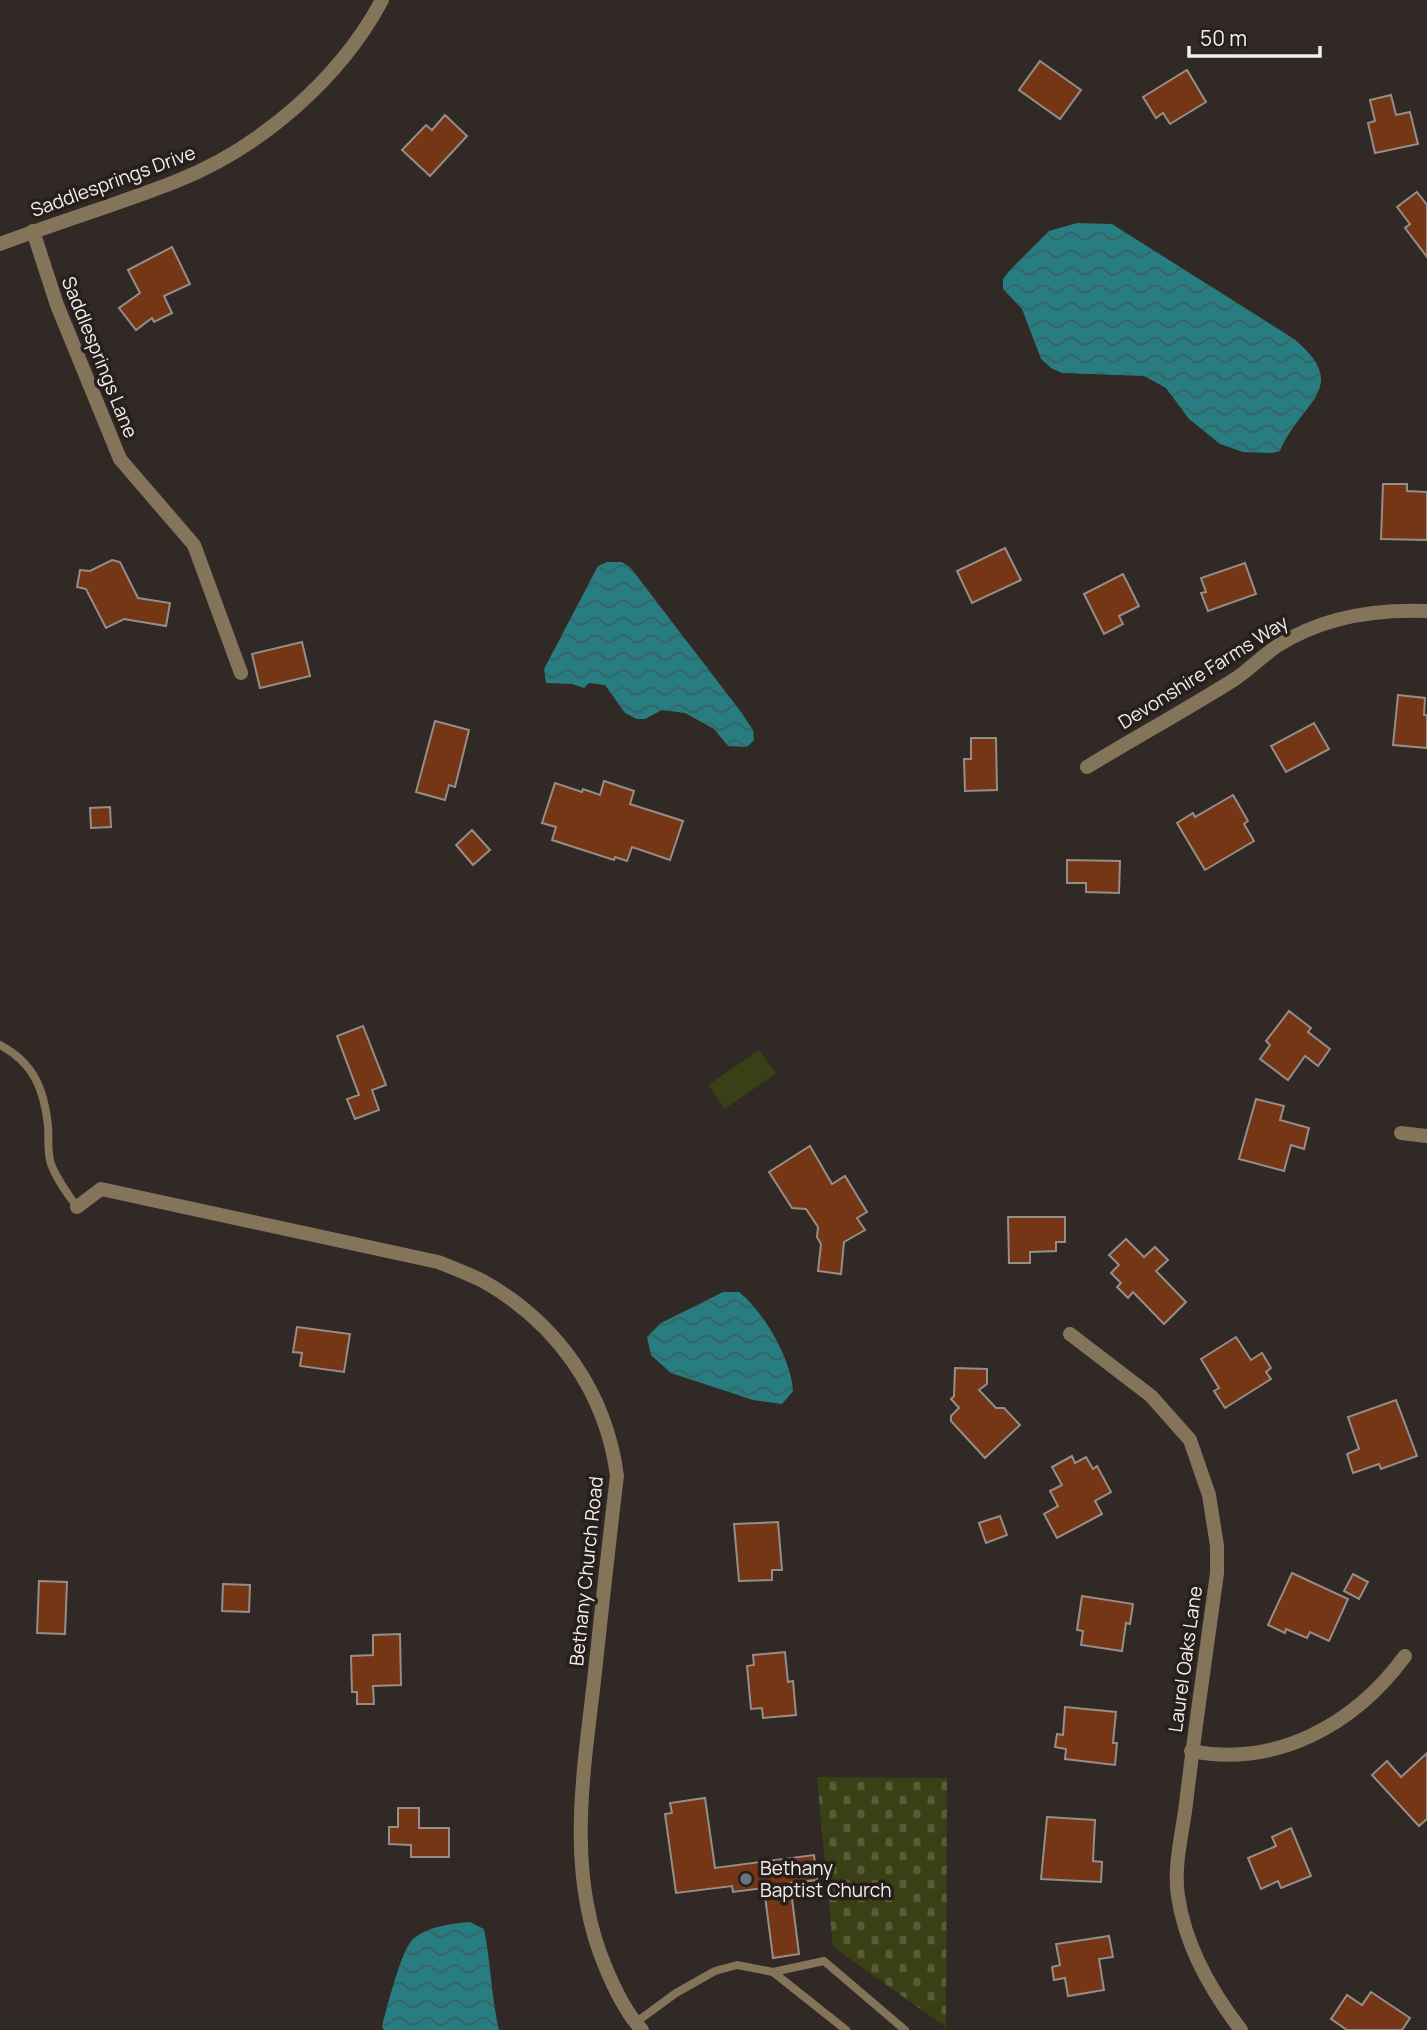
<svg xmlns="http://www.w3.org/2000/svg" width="1427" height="2030" font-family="Manrope,sans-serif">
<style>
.green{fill:#3a4015}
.cemetery{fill:url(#cemetery-stones)}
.water{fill:url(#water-waves)}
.building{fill:#753616;stroke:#968d89;stroke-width:2}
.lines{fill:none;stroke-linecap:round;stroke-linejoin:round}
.lane{stroke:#847459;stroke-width:8}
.street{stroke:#847459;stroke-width:14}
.worship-dot{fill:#6b7280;stroke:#261f1c;stroke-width:2.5}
.labels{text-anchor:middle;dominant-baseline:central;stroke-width:7;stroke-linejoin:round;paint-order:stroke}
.street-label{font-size:19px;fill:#f4efed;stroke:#261f1c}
.poi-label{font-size:19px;fill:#f4efed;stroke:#261f1c;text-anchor:start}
</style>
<defs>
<pattern id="cemetery-stones" width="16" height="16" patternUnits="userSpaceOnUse" patternTransform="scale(1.75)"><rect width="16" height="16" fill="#3a4015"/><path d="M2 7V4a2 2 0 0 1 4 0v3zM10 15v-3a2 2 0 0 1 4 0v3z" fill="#575c37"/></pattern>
<pattern id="water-waves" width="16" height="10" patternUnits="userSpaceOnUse" patternTransform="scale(1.75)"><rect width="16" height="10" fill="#287d80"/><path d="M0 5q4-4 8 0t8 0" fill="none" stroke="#386264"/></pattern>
</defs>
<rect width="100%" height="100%" fill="#302925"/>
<path class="green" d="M759,1050L776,1073L725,1109L708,1085Z"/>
<path class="cemetery" d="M817,1777L947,1778L946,2027L833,1947Z"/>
<g class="water">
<path d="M1077,223L1112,224L1294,339C1353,388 1300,402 1280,451L1272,453L1243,452L1220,444L1189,419L1166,388L1144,376L1062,373L1051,368L1041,359L1022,309L1003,289V279L1010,270L1049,231Z"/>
<path d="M607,562H622L630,567L741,712L753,730L754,740L747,747L728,746L714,729L685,713L662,710L645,719H637L625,713L605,685L589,683L584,688L572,684L546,683L544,669L598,566Z"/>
<path d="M723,1292H739C764,1312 791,1359 793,1391L782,1404L753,1400L671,1373L651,1355L647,1337L661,1323Z"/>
<path d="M470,1922L484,1929C491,1963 491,1996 499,2030H384L382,2026C387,2008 401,1950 413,1939C426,1927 453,1923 470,1922Z"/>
</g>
<g class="building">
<path d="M1040,61L1081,90L1060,119L1019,90Z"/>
<path d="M1187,70L1206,102L1170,124L1163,113L1156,118L1143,97Z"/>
<path d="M1391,95L1396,115L1410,112L1418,144L1375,153L1368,123L1375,121L1370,100Z"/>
<path d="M445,115L467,136L430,176L402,150L426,125L432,130Z"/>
<path d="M1417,192L1427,205V257L1405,228L1410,224L1397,207Z"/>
<path d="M172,247L190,284L164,296L172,313L154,322L152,318L136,330L119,308L140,293L128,270Z"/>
<path d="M1383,484H1407V491L1427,492V540L1381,539Z"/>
<path d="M1005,548L1021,580L972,603L957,571Z"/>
<path d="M112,560L120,562L138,598L170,603L166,626L124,619L106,628L86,589L77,587L80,570L90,571Z"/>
<path d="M1245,563L1256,594L1208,611L1201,593L1206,592L1201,578Z"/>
<path d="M1123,574L1139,606L1119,616L1123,624L1104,634L1084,594Z"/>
<path d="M302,642L310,676L260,688L252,654Z"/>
<path d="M1398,695L1425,698L1424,715H1427V748L1393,745Z"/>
<path d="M435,721L469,730L455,787L449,785L445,800L416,792Z"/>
<path d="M1314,723L1329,749L1286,772L1271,746Z"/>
<path d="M971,738H996L997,790L965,791L964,759H971Z"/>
<path d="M604,781L634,791L630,804L683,821L670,860L632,847L627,861L615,857L614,860L552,840L556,827L542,823L555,783L582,792L583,789L600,795Z"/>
<path d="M1233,795L1248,821L1244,824L1254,841L1205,870L1177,823L1193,813L1195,817Z"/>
<path d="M110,807L111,827L91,828L90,808Z"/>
<path d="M472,830L490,850L473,865L456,845Z"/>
<path d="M1067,860L1120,861L1119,893L1086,892V883H1067Z"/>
<path d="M1289,1011L1311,1028L1308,1032L1330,1049L1318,1066L1305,1056L1288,1080L1260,1059L1270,1045L1266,1041Z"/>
<path d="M363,1026L386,1085L372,1090L379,1110L355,1119L347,1099L359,1095L337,1036Z"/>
<path d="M1256,1099L1284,1106L1280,1120L1309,1128L1304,1149L1291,1145L1284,1171L1239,1159Z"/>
<path d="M810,1146L832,1184L845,1176L867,1212L857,1218L865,1230L844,1242L841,1274L818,1271L821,1244L817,1237L818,1227L806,1209L792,1208L769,1172Z"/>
<path d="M1008,1217H1065V1242H1056V1251L1030,1252V1263H1009Z"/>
<path d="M1126,1239L1144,1257L1155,1247L1168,1260L1156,1271L1186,1302L1164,1324L1133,1292L1128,1298L1117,1287L1121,1283L1111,1273L1119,1265L1109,1255Z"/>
<path d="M297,1327L350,1334L344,1372L300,1366L302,1353L293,1352Z"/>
<path d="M1236,1337L1251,1360L1262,1353L1271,1368L1266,1372L1271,1379L1225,1408L1214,1391L1219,1388L1201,1359Z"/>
<path d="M955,1368L987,1369V1384L979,1390L996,1408H1004L1020,1425L985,1458L951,1421V1416L959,1408L951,1399L954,1396Z"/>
<path d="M1396,1400L1417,1456L1381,1469L1379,1464L1353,1473L1347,1454L1359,1449L1348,1417Z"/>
<path d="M1072,1456L1075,1463L1086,1457L1093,1469L1097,1466L1111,1492L1095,1501L1102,1514L1057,1538L1044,1514L1058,1506L1050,1491L1062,1485L1052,1467Z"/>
<path d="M1000,1516L1007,1535L986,1543L979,1523Z"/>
<path d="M778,1522L782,1570H772V1580L739,1581L734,1524Z"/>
<path d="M1292,1573L1348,1599L1329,1641L1310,1632L1307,1638L1286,1629L1285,1633L1268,1625Z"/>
<path d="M1353,1574L1368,1582L1359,1599L1344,1591Z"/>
<path d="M39,1581L67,1582L65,1634L37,1633Z"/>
<path d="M223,1584L250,1585L249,1612L222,1611Z"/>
<path d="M1082,1596L1133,1604L1130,1624L1126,1623L1122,1651L1081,1645L1083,1631L1077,1630Z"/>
<path d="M400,1634L401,1685L373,1686L374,1704H357V1692H352L351,1656L373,1655V1635Z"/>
<path d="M785,1652L788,1682L793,1681L796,1715L763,1718L762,1708L751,1709L747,1666L754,1665L753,1655Z"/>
<path d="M1065,1707L1116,1712L1113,1743H1117L1115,1765L1065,1759L1066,1749L1055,1747L1057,1734L1063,1735Z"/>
<path d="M1427,1753V1819L1419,1826L1372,1775L1387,1761L1401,1777Z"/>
<path d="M705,1798L715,1868L814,1855L817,1880L790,1883L799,1954L773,1958L764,1888L733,1892L732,1886L676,1893L665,1814L672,1813L670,1803Z"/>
<path d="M398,1808H419V1828H449V1857H411V1845L389,1844V1827H398Z"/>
<path d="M1047,1817L1095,1820L1093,1861L1102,1862L1101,1882L1041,1879Z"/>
<path d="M1291,1828L1311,1876L1281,1888L1278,1881L1261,1889L1248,1858L1276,1846L1272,1837Z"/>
<path d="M1109,1936L1113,1957L1099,1959L1104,1990L1068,1996L1065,1978L1054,1980L1052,1967L1060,1965L1056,1944Z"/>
<path d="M1371,1992L1410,2018L1402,2030H1347L1331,2019L1347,1995L1362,2005Z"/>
</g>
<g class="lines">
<g class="lane">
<path d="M0,1045C34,1063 44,1089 48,1126C49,1139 47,1152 51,1164C57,1180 67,1193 77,1207"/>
<path d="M773,1972L846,2030"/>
<path d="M635,2023L676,1993L715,1971L737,1965L773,1972L824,1961L905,2030"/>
</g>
<g class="street">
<path d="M33,231L57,305L120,459L194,545L241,673"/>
<path d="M0,244C58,222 119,204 177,181C260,148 340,79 382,0"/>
<path d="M1087,767C1136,737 1186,710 1235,679C1250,669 1262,656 1277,646C1322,617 1375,609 1427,611"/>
<path d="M1401,1133L1427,1136"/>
<path d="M77,1207L101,1189L438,1262C453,1268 469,1274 483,1281C557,1323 606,1392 617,1476C609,1541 602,1607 595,1672C584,1771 565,1870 605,1966C614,1988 625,2012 642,2030"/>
<path d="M1070,1334L1151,1396L1190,1440L1209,1495L1217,1546V1573C1207,1647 1196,1721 1187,1795C1184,1828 1173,1863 1178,1896C1185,1945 1211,1991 1241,2030"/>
<path d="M1191,1751C1277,1768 1355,1724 1405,1656"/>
</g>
</g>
<circle class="worship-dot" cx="746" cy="1879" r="7"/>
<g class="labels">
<g class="street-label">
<text transform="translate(113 181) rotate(-20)">Saddlesprings Drive</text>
<text transform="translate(100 357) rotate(68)">Saddlesprings Lane</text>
<text transform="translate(1203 672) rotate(-32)">Devonshire Farms Way</text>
<text transform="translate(586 1571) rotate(-84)">Bethany Church Road</text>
<text transform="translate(1185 1659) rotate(-82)">Laurel Oaks Lane</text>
</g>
<g class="poi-label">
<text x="760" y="1868">Bethany<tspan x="760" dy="22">Baptist Church</tspan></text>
</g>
</g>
<path d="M1189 46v10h131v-10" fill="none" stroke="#f4efed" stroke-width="3.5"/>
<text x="1200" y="46" font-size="21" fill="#f4efed" stroke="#261f1c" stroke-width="5" paint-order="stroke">50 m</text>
</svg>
